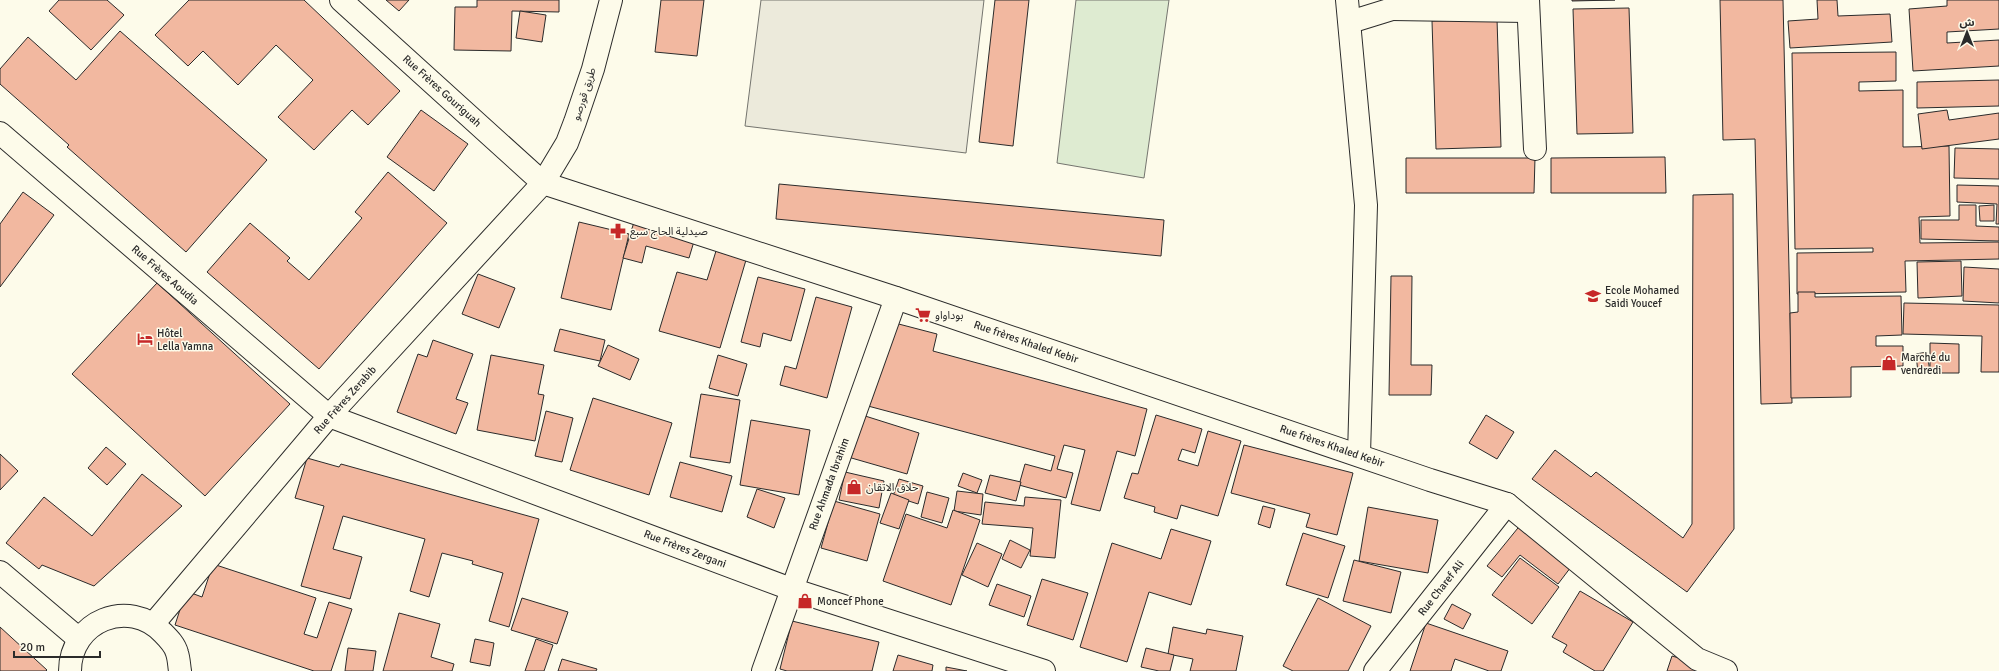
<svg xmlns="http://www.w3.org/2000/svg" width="1999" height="671" font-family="Signika,'Noto Sans Arabic',sans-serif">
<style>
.green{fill:#deebd1;stroke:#74746e}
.parking{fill:#eceadb;stroke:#74746e}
.building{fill:#f2b8a0;stroke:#2b2b2b}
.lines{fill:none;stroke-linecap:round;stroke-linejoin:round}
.street-casing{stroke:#2b2b2b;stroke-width:24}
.secondary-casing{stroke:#2b2b2b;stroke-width:24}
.street{stroke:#fdfbea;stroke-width:22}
.secondary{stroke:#fdfbea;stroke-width:22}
.labels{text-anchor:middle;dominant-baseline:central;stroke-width:3;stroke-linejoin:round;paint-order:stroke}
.street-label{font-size:11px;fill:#2b2b2b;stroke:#fdfbea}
.poi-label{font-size:11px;fill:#2b2b2b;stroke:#fdfbea;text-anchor:start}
</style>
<rect width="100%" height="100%" fill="#fdfbea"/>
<path class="green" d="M1076,0H1169L1144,178L1057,163Z"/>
<path class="parking" d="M761,0H984L966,153L745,126Z"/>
<g class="building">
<path d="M59,0H107L124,15L91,50L49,11Z"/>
<path d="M189,0H304L400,91L368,125L352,110L314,150L278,117L313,80L276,45L238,85L203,51L188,66L155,35Z"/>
<path d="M386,0H409L399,11Z"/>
<path d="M477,0H559V12L512,11L511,51L454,50L455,7H477Z"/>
<path d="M661,0H704L697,56L655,52Z"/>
<path d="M995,0H1029L1013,146L979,142Z"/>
<path d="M1572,0H1615L1572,1Z"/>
<path d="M1720,0H1783L1792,403L1761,404L1755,139L1723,140Z"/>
<path d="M1817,0H1837L1838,16L1890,14L1892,42L1790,48L1788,21L1818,19Z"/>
<path d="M1947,0H1999V29L1947,32V43L1999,40V66L1913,71L1909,9L1947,6Z"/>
<path d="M1629,8L1633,133L1577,134L1573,9Z"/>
<path d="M520,11L546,15L542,42L516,38Z"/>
<path d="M1497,19L1501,147L1436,149L1432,21Z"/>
<path d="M120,31L267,160L186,252L67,147L69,145L0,84V69L28,37L76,80Z"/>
<path d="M1896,52V81L1859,82V91L1903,90V147L1949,146L1950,216L1919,217L1920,243L1999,242V259L1905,261L1906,292L1797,294V253L1873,252V248L1795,249L1792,53Z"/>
<path d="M1999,80V106L1917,108V82Z"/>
<path d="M421,110L468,144L434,191L387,157Z"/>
<path d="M1947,110L1949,120L1999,113V139L1922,149L1918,114Z"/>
<path d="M1955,148L1999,149V179L1954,178Z"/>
<path d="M1665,157L1666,193H1551V158Z"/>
<path d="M1406,158H1535L1534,193H1406Z"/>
<path d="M388,172L447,223L319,369L207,272L250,223L290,258L287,261L309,280L362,218L355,212Z"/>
<path d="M779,184L1164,220L1161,256L776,219Z"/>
<path d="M1957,185L1999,186V224H1996L1997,204L1957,202Z"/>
<path d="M23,192L54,215L0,287V224Z"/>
<path d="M1733,194L1734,529L1687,592L1532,479L1555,450L1591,477L1596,472L1683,538L1692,524L1693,195Z"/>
<path d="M1959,205H1976V226L1999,227V241L1921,239V220H1959Z"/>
<path d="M1994,205V221H1980L1979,206Z"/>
<path d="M579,222L629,234L611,310L561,298Z"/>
<path d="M634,222L695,238L689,258L646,246L642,263L623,258Z"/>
<path d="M716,251L746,260L720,348L659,331L677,272L707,280Z"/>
<path d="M1961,261L1962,296L1918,298L1917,262Z"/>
<path d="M1964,267L1999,269V303L1963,301Z"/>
<path d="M478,274L515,288L499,328L462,314Z"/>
<path d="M1391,276H1412L1411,365H1432L1431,395H1389Z"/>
<path d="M758,277L805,289L791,341L763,333L760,347L741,342Z"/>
<path d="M157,283L290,404L205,496L72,374Z"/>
<path d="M1798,292H1815V297L1901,296L1902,335L1876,336V346H1903V366L1851,367V397L1791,398L1790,313L1798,312Z"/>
<path d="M816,297L852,307L827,398L780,385L785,366L796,369Z"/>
<path d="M1904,303L1999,305V372H1981L1982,336L1903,334Z"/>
<path d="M891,322L937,334L933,351L1147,409L1135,456L1117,451L1100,511L1071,504L1085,450L1064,445L1057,469L1073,473L1066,498L1019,485L1025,464L1051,471L1055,456L868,406Z"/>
<path d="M560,329L605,340L600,361L554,351Z"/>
<path d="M433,340L473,354L456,399L468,403L456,434L397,412L418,354L427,357Z"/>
<path d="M1930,343L1959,344V373H1930Z"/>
<path d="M608,345L639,359L630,380L598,366Z"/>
<path d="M1927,352L1930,372L1918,373L1916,354Z"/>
<path d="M491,355L544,365L538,394L544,395L535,441L477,430Z"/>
<path d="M718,355L747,364L738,396L709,388Z"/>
<path d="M701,394L740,400L730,463L690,457Z"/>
<path d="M593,398L672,423L649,495L570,470Z"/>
<path d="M546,411L573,418L562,462L535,456Z"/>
<path d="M862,415L919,433L907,474L848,457Z"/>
<path d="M1156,415L1202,429L1195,453L1182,449L1178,460L1198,466L1208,431L1241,441L1218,516L1181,505L1177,519L1154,512L1155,507L1124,498L1132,473L1138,474Z"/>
<path d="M1486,415L1514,432L1497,459L1469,443Z"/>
<path d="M751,420L810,430L799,495L740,485Z"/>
<path d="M1244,445L1353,473L1337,535L1306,527L1310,514L1231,493Z"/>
<path d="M106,447L126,464L107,485L88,468Z"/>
<path d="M0,454L18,471L0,490Z"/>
<path d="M307,458L339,467L341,464L539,519L509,627L489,621L503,573L472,564L473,561L442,553L429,597L410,591L425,539L343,516L333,549L362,557L350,599L301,586L324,506L295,498Z"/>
<path d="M680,462L732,476L722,512L670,497Z"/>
<path d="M845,472L884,481L879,508L839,500Z"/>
<path d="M963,473L982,480L977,493L958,486Z"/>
<path d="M142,474L182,506L94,586L42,565L39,569L6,543L44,497L92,536Z"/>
<path d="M990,475L1021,482L1016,501L985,493Z"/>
<path d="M899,479L923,486L918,504L893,496Z"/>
<path d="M757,489L785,498L774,528L747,517Z"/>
<path d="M957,491L983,494L981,515L954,511Z"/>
<path d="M927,492L949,498L942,523L921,517Z"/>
<path d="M891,493L909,500L899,529L880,523Z"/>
<path d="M1025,497L1061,500L1055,558L1030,556L1033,528L982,524L985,502L1024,506Z"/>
<path d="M834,501L880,514L867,561L821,548Z"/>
<path d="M1263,506L1275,509L1270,528L1258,524Z"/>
<path d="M1368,507L1438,520L1428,573L1359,561Z"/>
<path d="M953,510L980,520L951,605L883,581L906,514L947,528Z"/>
<path d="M1522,523L1574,563L1558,584L1520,555L1502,577L1487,566Z"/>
<path d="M1171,529L1211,541L1191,605L1149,592L1127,662L1080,647L1112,543L1161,559Z"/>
<path d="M1303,533L1345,546L1328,598L1286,585Z"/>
<path d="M1010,540L1030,550L1021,568L1002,559Z"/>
<path d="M977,543L1002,554L988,587L962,575Z"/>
<path d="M1520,558L1559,587L1532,624L1492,595Z"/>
<path d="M1354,560L1401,572L1391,613L1343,601Z"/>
<path d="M213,564L316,598L304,634L317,638L329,602L352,609L331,671H314L175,625L186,591L202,597Z"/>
<path d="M1042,579L1088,593L1073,640L1027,625Z"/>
<path d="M997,584L1031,596L1024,617L989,605Z"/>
<path d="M1580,591L1633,622L1603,671H1595L1563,652L1567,645L1552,637Z"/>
<path d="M522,598L568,612L557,644L511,630Z"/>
<path d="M1318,598L1371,626L1348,671H1293L1283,666Z"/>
<path d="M1452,604L1471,614L1463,629L1444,619Z"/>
<path d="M399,613L440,624L431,657L454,664L452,671H383Z"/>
<path d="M792,621L879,642L872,671H787L780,669Z"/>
<path d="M1426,623L1508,651L1501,671H1489L1455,659L1451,671H1410Z"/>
<path d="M0,627L47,670L46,671H0Z"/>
<path d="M1173,627L1206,634L1207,629L1243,636L1236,671H1190L1193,659L1168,654Z"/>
<path d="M475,639L494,643L490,666L470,662Z"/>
<path d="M536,639L553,645L544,671H525Z"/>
<path d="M348,648L376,651L373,671H345Z"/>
<path d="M1146,648L1174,655L1170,671H1159L1141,667Z"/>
<path d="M898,655L933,665L932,671H893Z"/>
<path d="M1672,656L1717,669L1716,671H1667Z"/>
<path d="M562,659L597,669L596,671H558Z"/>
<path d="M946,667L967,671H946Z"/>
</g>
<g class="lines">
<defs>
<g id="street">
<path d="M341,0L543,183L896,298L1430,480L1507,504L1697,659L1726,671"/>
<path d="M1347,0L1366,205L1359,455"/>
<path d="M1528,0L1535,149"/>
<path d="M1392,9L1528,11"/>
<path d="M1350,22L1392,9L1403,0"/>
<path d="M0,133L329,416L791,589L1044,671"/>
<path d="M763,671L896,298"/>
<path d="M1375,671L1507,504"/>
</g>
<g id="secondary">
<path d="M0,572L79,639"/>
<path d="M154,623L329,416L543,183L567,143L575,122L593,69L611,0"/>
<path d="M70,671C70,621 129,597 163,633C169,639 175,645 177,653C179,659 179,665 180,671"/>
</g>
</defs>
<use href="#street" class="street-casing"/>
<use href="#secondary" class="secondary-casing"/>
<use href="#street" class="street"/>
<use href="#secondary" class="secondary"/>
</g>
<defs>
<symbol id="pharmacy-bare" viewBox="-9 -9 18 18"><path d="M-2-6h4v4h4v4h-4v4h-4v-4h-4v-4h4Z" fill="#c62828" stroke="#fdfbea" stroke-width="2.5" paint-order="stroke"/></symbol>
<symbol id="school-bare" viewBox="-9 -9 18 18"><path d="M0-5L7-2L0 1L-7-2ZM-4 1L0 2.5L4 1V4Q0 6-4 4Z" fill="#c62828" stroke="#fdfbea" stroke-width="2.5" paint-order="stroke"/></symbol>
<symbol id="supermarket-bare" viewBox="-9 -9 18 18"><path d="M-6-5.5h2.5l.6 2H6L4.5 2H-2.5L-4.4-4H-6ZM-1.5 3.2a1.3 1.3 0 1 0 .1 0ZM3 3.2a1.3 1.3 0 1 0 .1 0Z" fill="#c62828" stroke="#fdfbea" stroke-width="2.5" paint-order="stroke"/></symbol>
<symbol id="hotel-bare" viewBox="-9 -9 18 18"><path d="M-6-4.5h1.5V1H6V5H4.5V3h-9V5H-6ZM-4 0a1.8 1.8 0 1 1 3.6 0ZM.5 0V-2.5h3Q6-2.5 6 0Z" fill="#c62828" stroke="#fdfbea" stroke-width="2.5" paint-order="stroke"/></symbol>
<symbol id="shop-bare" viewBox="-9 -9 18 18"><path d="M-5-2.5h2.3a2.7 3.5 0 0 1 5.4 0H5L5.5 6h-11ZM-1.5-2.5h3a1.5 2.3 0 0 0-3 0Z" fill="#c62828" stroke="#fdfbea" stroke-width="2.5" paint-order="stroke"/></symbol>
</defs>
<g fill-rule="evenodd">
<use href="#pharmacy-bare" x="607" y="220" width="22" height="22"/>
<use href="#school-bare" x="1582" y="285" width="22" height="22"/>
<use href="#supermarket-bare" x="912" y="304" width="22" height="22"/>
<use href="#hotel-bare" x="134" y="328" width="22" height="22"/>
<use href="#shop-bare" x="1878" y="352" width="22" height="22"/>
<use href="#shop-bare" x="843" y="476" width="22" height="22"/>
<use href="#shop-bare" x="794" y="590" width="22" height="22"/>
</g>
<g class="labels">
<g class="street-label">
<text transform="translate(442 91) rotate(42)">Rue Frères Gouriguah</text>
<text transform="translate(584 94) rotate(-72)">طريق قورصو</text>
<text transform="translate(165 275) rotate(41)">Rue Frères Aoudia</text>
<text transform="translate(1026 342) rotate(19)">Rue frères Khaled Kebir</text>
<text transform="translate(345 400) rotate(-48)">Rue Frères Zerabib</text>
<text transform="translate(1332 446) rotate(19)">Rue frères Khaled Kebir</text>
<text transform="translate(829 484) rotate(-70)">Rue Ahmada Ibrahim</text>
<text transform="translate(685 549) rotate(21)">Rue Frères Zergani</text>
<text transform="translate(1441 588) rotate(-52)">Rue Charef Ali</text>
</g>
<g class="poi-label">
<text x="630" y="231">صيدلية الحاج سبع</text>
<text x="1605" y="290">Ecole Mohamed<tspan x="1605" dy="13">Saidi Youcef</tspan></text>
<text x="935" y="315">بوداواو</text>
<text x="157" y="333">Hôtel<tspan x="157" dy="13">Lella Yamna</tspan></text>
<text x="1901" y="357">Marché du<tspan x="1901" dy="13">vendredi</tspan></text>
<text x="866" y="487">حلاق الاتقان</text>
<text x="817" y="601">Moncef Phone</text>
</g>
</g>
<g transform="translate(1967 32)" stroke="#fdfbea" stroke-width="3" paint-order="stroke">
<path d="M0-3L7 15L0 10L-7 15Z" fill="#2b2b2b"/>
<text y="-6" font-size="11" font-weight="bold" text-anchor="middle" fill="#2b2b2b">ش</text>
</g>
<path d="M14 651v6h86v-6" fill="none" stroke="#2b2b2b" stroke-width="2"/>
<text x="20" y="651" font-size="12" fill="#2b2b2b" stroke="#fdfbea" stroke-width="3" paint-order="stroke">20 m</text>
</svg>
